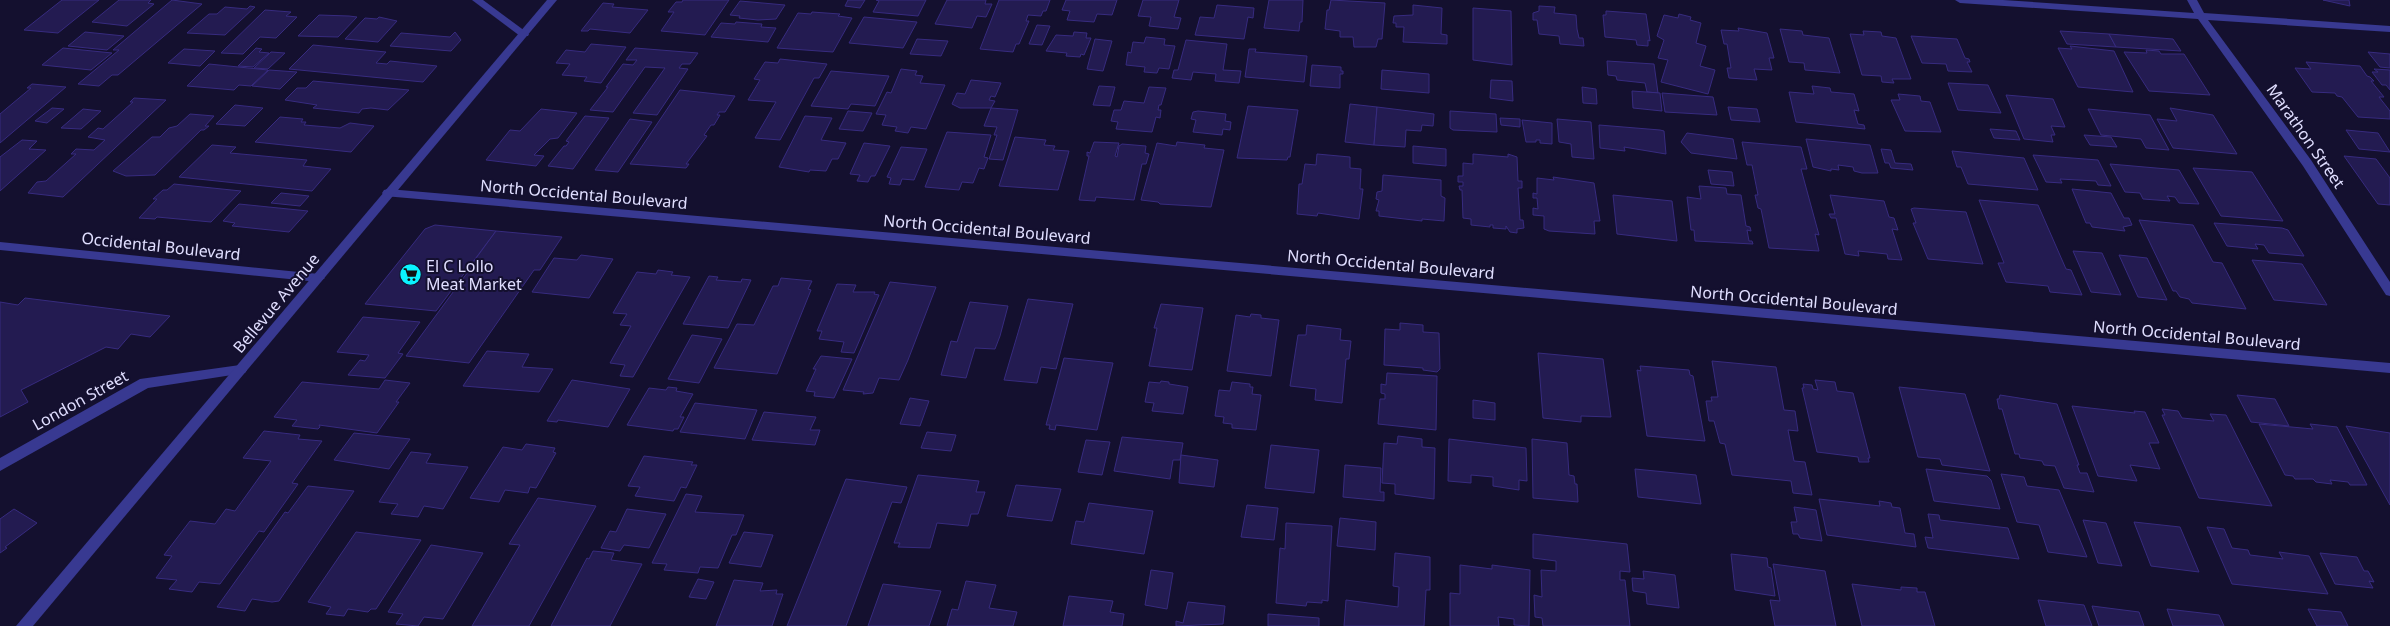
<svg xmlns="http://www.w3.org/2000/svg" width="2390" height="626" font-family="'Noto Sans',sans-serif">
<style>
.building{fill:#231b51;stroke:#372b7f}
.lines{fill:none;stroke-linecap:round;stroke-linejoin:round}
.minor{fill:#383991;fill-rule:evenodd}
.tertiary{fill:#383991;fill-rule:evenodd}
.labels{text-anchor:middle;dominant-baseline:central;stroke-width:4;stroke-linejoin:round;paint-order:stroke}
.street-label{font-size:16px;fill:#e0deff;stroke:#14102f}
.poi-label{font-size:16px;fill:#e0deff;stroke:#14102f;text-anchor:start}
</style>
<rect width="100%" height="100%" fill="#14102f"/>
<g class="building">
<path d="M62,0H99L58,33L24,30Z"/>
<path d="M119,0H151L148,3L154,4L127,26L92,22Z"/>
<path d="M172,0L202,4L118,75H112L99,86L78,84L119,50H113Z"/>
<path d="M683,0H729L705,35L661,31L674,12H668L676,2H682Z"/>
<path d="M848,0H865L860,8L845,6Z"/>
<path d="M926,0L918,16L873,12L879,1L876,0Z"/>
<path d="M947,0H986L985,4H992L986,17L977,16L972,28L935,24Z"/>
<path d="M999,0H1050L1046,11H1043L1041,16L1028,15L1026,21H1029L1019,44H1016L1013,52L980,49Z"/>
<path d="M1066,0H1117L1112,15L1097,14L1094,22L1067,20L1070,11L1062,10Z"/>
<path d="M1143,0H1179L1174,17L1181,18L1178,29L1149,26L1151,17L1138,16Z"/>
<path d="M1269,0H1303L1302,22H1300L1299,31L1264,28Z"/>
<path d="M1331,0L1385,3L1382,39H1378L1376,47H1354L1353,37H1340V31L1325,29L1327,10H1329Z"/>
<path d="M2323,0H2349L2350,6Z"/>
<path d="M740,1L785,5L776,19L758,20L739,18L740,16L730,15Z"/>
<path d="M603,3L614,4L612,7L648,10L630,33L590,29L588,31H581Z"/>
<path d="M1217,5L1254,8L1253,18L1248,17L1244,39L1195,35L1200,17L1214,18Z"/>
<path d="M1413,5L1442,8L1441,34L1447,35V44L1403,42L1404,27H1396V23H1393L1394,16L1413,15Z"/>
<path d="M250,6L255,7L225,35L187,33L209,14H217L225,7L247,9Z"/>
<path d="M1539,6L1555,7L1554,13L1576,15L1577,29L1579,38H1583L1584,46L1560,44L1559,36L1539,34L1537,20H1533V13L1539,11Z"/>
<path d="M1473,8L1511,11L1512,65L1473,60Z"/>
<path d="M265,10L291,12L286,16L297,17L276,38L260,37L243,54L221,53Z"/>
<path d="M1606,11L1646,14L1650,41L1648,40V46L1637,45L1636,40L1605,37L1603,15H1606Z"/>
<path d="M812,12L840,14L838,16L852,18L833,52L777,48L798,13L811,14Z"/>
<path d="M1679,14L1691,17L1690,20L1701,23L1696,43L1706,46L1700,66L1715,70L1708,94L1661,82L1668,60L1658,58L1664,40L1657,36L1664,15L1678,18Z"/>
<path d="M319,15L349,16L357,17L338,37L298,36Z"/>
<path d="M379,17L397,21L378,42L345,39L365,18L377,19Z"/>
<path d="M864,17L917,22L903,48L849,43Z"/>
<path d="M736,22L762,24L761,27L776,28L768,42L711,37L721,23L735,24Z"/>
<path d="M1037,25L1050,26L1042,45L1029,44Z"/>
<path d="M1738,28L1767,33L1774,58H1769L1772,70L1754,69L1757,80L1729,78L1727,68H1731L1727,44H1724L1721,30L1739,31Z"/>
<path d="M1780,29L1802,31L1803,35L1829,38L1840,73L1805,70L1804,63L1789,62Z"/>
<path d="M1863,31L1881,32L1882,36L1896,38L1911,79H1892L1894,83L1882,82L1881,76L1862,75L1850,34L1864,35Z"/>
<path d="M2060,31L2109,34L2116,47L2067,44Z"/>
<path d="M85,32L124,36L107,50L68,46Z"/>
<path d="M455,32L461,40L451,51L390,46L401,33L450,37Z"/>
<path d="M1074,32L1087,33L1086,38H1091L1084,55L1081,54L1080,57L1066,56L1067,53L1046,51L1056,35L1073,36Z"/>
<path d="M2109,34L2173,39L2181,51L2116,47Z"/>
<path d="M1911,36L1957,39L1965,58L1969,59L1970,62H1967L1972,72L1948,71L1946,64L1922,63Z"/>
<path d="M1146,37L1165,39L1164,45L1175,46L1169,69L1159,68L1157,73L1144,72L1145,67L1126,65L1128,52L1131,53L1133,42L1144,43Z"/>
<path d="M917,39L948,41L941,56L910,54Z"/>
<path d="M1095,39L1112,41L1103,71L1087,69Z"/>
<path d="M1186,40L1227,44L1223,70L1241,71L1239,83L1215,81L1216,74L1193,72L1191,80L1172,78L1174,70H1178Z"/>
<path d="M591,44L626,47L601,83L584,81L587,77L562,75L570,64L556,63L566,50L585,52Z"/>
<path d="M313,45L386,52L376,63L387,64L390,61L437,66L423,82L289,69Z"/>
<path d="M2070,46L2114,51L2133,92L2078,87L2058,48L2072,49Z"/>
<path d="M63,48L112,53L91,70L42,65Z"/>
<path d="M256,48L262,49L259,52L269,53L253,67L238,66Z"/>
<path d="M635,48L698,53L690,64H682L679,68L688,69L657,115L633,113L665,68L645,67L613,112L590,110L608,87H606L623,64L633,65L637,60H626Z"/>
<path d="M184,49L215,51L200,66L168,63Z"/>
<path d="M1249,49H1256L1255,52L1307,56L1304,82L1245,77Z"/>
<path d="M2146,50L2159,51L2161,54H2184L2210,95L2149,91L2124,52L2147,53Z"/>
<path d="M271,52L285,53L268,69L254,68Z"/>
<path d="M2368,52L2390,54V68L2380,67Z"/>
<path d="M780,59L827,64L819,78H814L780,140L755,138L776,102L748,100L760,80L754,79L765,62L778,63Z"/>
<path d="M1607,61L1654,64L1658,93L1647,92L1645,83L1617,80L1616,76L1608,75Z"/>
<path d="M2306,62L2360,66L2367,76L2370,77L2374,81H2371L2384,97H2379L2390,111V119L2358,117L2342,97L2337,96L2335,93L2312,92L2295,68L2311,69Z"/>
<path d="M209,64L268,70L251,86L239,85L234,90L187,86Z"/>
<path d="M1312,65L1341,67V71H1343V74H1340V88L1310,86Z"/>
<path d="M901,69L917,71L915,75L923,76L920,83L945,85L926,129L911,127L908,133L895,131L897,127L882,125L886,115L876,114L887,92L891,93Z"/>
<path d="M2374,69L2390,70V90L2386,85H2382L2372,72H2378Z"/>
<path d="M269,70L297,72L280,89L252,86Z"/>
<path d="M1382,70L1429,74V93L1381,89Z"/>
<path d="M831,71L889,76L875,106L851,104L848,109L811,106Z"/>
<path d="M971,80L1001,83L995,97L991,96L989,100L995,101L991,108H960L952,104L957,93L965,94Z"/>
<path d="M1491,80L1512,81L1513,101L1490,98Z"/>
<path d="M313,81L409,90L388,110L371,108L362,109L359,113L313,108L317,105L285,100L297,88H306Z"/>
<path d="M1948,83L1988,85L2001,113L1958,110Z"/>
<path d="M32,84L66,87L0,143V114L31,88H27Z"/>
<path d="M1099,86L1115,87L1110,106L1093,105Z"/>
<path d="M1812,86L1830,88L1831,92L1854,94L1859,111L1854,110L1858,124L1864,125L1865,129L1796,122L1789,92L1814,94Z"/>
<path d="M1149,87L1166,88L1161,105H1159L1158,110H1161L1160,118L1156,117L1152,132L1116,129L1118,122L1111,121L1114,110H1121L1124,101L1144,103Z"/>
<path d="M1582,87L1596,89L1597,104L1583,103Z"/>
<path d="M680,90L735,96L725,112H719L717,115H720L714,125H711L704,135L707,136L686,164H689L686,168L630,164Z"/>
<path d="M1632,91L1660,93L1662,111L1633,108Z"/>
<path d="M1662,93L1713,97L1717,115L1665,112Z"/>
<path d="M1898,94L1920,96L1921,101L1930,102L1941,132L1905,131L1891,100H1900Z"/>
<path d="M2006,95L2053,99L2065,127L2051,126L2055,135H2051L2053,142L2024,139Z"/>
<path d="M134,98L166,100L63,197L28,193L37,182L46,181L76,154H71L76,149L94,150L105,140L88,137L98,128L103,129L133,102H130Z"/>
<path d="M1350,104L1377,107L1374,145L1345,142Z"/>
<path d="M235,105L263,108L245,126L216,124Z"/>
<path d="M1248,106L1298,110L1290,157H1288L1287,160L1237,158Z"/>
<path d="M1377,107L1434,114L1433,126L1422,125L1421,131L1406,130L1405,147L1374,145Z"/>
<path d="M1728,107L1757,109L1760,122L1731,120Z"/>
<path d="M52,108L64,109L47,123L35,121Z"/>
<path d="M991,108L1018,110L1003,160L989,159L997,135H994L997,127L984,126Z"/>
<path d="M2170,108L2213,115L2237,154L2173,148L2157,119L2177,121Z"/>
<path d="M83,109L101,111L81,129L61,128Z"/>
<path d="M541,109L577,113L558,138L550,139L534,155L544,156L536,166L486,160L510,130L520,131Z"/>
<path d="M2088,109L2150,115L2169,150L2146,148L2141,139L2101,135Z"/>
<path d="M848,111L872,113L863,131L839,129Z"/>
<path d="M1198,111L1226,114L1225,121L1231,122L1230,130L1223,129L1222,135L1193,132L1196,120L1191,119L1193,112Z"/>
<path d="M1450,111L1496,114L1497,132L1453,130L1450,128Z"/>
<path d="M190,114L214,116L205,126H209L204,130H201L155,175L126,176L113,171L152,137H160L169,128L177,126Z"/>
<path d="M585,116L609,118L573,169L548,166L564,146H566L569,142L566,141Z"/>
<path d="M805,116L832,118L821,140L846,143L838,159H832L826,171L810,170L809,172L779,167Z"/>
<path d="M280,117L303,119L301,122H306L304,125L340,128L350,123L374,126L351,152L255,142Z"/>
<path d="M1500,118L1520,119V127L1501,125Z"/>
<path d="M630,119L652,122L618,172L595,170Z"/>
<path d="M1557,119L1591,122L1594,159L1572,157L1571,144L1559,142Z"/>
<path d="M1522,120L1552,123V144L1540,143V140H1536V142H1526Z"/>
<path d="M1599,125L1660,130L1664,131L1666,154L1624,147L1625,151L1600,148Z"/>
<path d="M1990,129L2016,131L2020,140L1994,138Z"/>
<path d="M2346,130L2378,133L2390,152L2359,149Z"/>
<path d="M947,132L991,135L984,157L988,158L984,169L979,168L973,183L962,182L959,190L925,187Z"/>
<path d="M1687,133L1733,139L1737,159L1691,153L1681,142Z"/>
<path d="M2084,135L2111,137L2117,147L2090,145Z"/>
<path d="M1015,137L1046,140L1044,145L1055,146L1053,150L1069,151L1058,190L999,186Z"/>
<path d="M1806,139L1870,145L1878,173H1862L1854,171L1853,167L1838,165L1839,170L1831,169V171L1813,167Z"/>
<path d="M22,140L37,141L29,149L46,150L0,191V157Z"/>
<path d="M1094,142L1119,143L1115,156L1117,157L1119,146L1122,144L1146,146L1145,153L1149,154L1146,164H1142L1134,200L1096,197L1095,201L1079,200L1089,156H1087V152L1090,153Z"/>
<path d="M1177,142L1205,145L1204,148L1224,150L1211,207L1160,204L1158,202L1141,200L1157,143L1176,146Z"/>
<path d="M1742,142L1801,147L1807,169H1801L1819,235L1815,234L1819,251L1769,248L1761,209L1758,208L1755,195H1758L1752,165H1747Z"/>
<path d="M864,143L890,146L875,176H871L868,182L857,181L860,175L850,174Z"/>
<path d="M212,145L236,147L230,153L307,160L303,166L331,169L312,191L179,177Z"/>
<path d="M1413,146L1446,149V166L1413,163Z"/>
<path d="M901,147L927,149L914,180L902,179L900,185L889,184L891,178L887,177Z"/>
<path d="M1881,149L1891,150L1895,163L1911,164L1913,170L1891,168L1889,163H1885Z"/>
<path d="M1952,151L2024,158L2038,190L1968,184L1961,167H1957Z"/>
<path d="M1317,154L1350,157V168L1361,169L1360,189H1363L1359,219L1318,213L1317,216L1297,214L1299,184H1302L1305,164L1316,165Z"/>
<path d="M1473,154L1508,157V154L1517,157L1518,181H1522V188H1518L1520,220H1523L1524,228L1517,229V233L1510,232L1506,226V229L1493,228V225H1490V227L1471,225V219L1463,218L1462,190H1460L1459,186H1463V182H1458V176H1463V163L1473,164Z"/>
<path d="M2033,155L2098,160L2111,186L2098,185L2096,181L2060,179L2062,183L2046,182Z"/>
<path d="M2344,156L2376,159L2390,178V205L2378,204Z"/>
<path d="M2110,164L2179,170L2199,204L2179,203L2175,197L2167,196L2170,201L2143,199L2140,193L2125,192Z"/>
<path d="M2193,168L2252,172L2283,221L2221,216Z"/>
<path d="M1708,170L1732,172L1734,186L1711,184Z"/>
<path d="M1383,175L1441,180V196L1445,198L1444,221L1422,219V221L1379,216V211H1376L1379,200L1376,199L1377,192L1382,191Z"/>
<path d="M1553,177L1594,183L1600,221H1594L1595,234L1549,231L1544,229V216L1533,215V208L1538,209L1537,198H1533V193L1537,194V178L1554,180Z"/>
<path d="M174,184L241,191L211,222L157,217L155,219L139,218L157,199H153L163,190H167Z"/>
<path d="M1699,186L1726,188L1727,194L1741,195L1746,226L1750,227L1751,231L1747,230L1749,241H1752L1753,244L1695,241L1694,230H1691L1687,197L1701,199Z"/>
<path d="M2072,189L2111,193L2124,218H2129L2132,225L2123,227L2125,231L2092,227L2090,223H2086Z"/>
<path d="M281,193L309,196L300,206L271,203Z"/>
<path d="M1613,195L1672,201L1677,241L1617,234Z"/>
<path d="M1830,195L1884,201L1889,217L1894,218L1898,230L1892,229L1902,260L1888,259L1887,254L1858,251L1859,256L1845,254L1836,218H1831L1829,214H1835Z"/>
<path d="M1979,200L2038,205L2066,269L2071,270L2082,295L2050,292L2048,286L2006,282L1998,263H2004Z"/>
<path d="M239,204L308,211L289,232L232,226L235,223L223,221Z"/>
<path d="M1914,208L1966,212L1983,264L1928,259L1913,223H1916L1911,209Z"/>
<path d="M2139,220L2193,225L2213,262L2222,263L2246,309L2192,303L2189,299L2180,297L2176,291H2173Z"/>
<path d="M2214,223L2282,228L2288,230L2304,256L2269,253L2264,245L2255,244L2258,249L2227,246Z"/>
<path d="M435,225L496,231L436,311L365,304L425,229Z"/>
<path d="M496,231L562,237L540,270H534L469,363L406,356L476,261H474Z"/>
<path d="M2073,251L2102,253L2121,295L2091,292Z"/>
<path d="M581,255L613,259L589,298L532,292L554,258L577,260Z"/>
<path d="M2119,255L2147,258L2167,300L2138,297Z"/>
<path d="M2252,260L2302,264L2327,305L2274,300Z"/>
<path d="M658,270L673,272L671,275L690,277L633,377L620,376L625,365L610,363L631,326L620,325L627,314L613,313L637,272L656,274Z"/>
<path d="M709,276L718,277L716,280L741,282L742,279L751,280L728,328L683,324Z"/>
<path d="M781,278L812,281L808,289L811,290L777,374L714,368L737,324L754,325L773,286H778Z"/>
<path d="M890,282L936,287L908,360L899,380L879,378L873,393L863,394L864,392L843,390Z"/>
<path d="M837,284L856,285L853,292H875L874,294L879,295L854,353L841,352L844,342L819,339L822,331H817Z"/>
<path d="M25,298L170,316L150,337L131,334L118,349L106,347L21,390L28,402L0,417V302L18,305Z"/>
<path d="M1028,299L1073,304L1056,369L1041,367L1037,383L1004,380Z"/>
<path d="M970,302L1008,306L1000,336L995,349L975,348L966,378L941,375L951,341L957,342Z"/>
<path d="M1161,304L1203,308L1192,370L1149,366L1157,328H1154Z"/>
<path d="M1251,314L1261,315V318L1279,320L1271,376L1227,371L1236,315L1250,317Z"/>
<path d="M363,317L420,322L398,353L403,354L385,378L348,375L360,360L365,361L369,355L337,352Z"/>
<path d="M1400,323L1423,325V332L1439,333L1440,369L1437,372L1423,370V368L1384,365L1385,329L1400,330Z"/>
<path d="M1307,325L1341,329L1340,340L1351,341L1349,359H1346L1342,403L1315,400L1316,389L1290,386L1298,335H1306Z"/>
<path d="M692,335L722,339L699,383L668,379Z"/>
<path d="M487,351L529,354L522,367L553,369L539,392L463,386Z"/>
<path d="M1538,353L1603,359L1611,417L1581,416V422L1543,418Z"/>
<path d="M821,356L852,359L834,398L814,396L815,392L806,391L816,369H813Z"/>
<path d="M1064,358L1113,363L1097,430L1056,425L1055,430L1049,429L1050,425H1046Z"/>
<path d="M1712,361L1776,367L1784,410L1795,411L1798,431L1788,430L1794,461L1805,462L1812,495L1793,493L1791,481L1732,475L1725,444L1720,443L1714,421H1709L1706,401H1712L1711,397H1718Z"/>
<path d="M1640,366L1689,370L1690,375L1693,376L1705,441L1647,436L1637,370L1641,371Z"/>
<path d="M1387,373L1437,376L1436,430L1378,424L1380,399H1385V394L1381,393V384L1386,385Z"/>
<path d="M385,380L410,383L396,402H399L377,433L319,425L320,427L318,429L292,426L297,420L274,417L302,382L379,389Z"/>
<path d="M572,380L630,389L608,427L558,420L557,422L547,421Z"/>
<path d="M1815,380L1835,382L1837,391L1853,393L1870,458H1868L1869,462H1859L1858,457L1817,452L1802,388H1804L1803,384L1812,385L1813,389L1818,390Z"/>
<path d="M1161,381L1169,382V384L1188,387L1183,414L1152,411L1154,403L1145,402L1149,382L1160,383Z"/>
<path d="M1232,382L1250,384V387H1253L1252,394L1261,395L1256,430L1232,428V424L1223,423L1224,417L1215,416L1219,390L1230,391Z"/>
<path d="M668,387L677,388L676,391L693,394L680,417H684L678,429H674L673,431L627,425L649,388L666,390Z"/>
<path d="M1899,387L1965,394L1990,471L1942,465L1940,459L1918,457Z"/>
<path d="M2000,395L2057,404L2079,465H2077L2080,473H2087L2094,492L2064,488L2055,466L2044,465L2042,461L2020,458L2019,454H2015L2002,409H1999L1997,399H1999Z"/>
<path d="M2237,395L2275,399L2289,426L2251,422Z"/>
<path d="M910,398L929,401L920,426L900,424Z"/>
<path d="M1473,400L1495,403V420L1473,418Z"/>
<path d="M695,403L757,410L745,439L680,432Z"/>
<path d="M2072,406L2135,413L2134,411L2145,412L2159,443H2149L2160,469L2130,465L2137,481L2098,476Z"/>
<path d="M2162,409L2178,411L2182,418L2214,421L2210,414L2226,415L2272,506L2199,498L2162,415H2165Z"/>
<path d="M764,412L816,417L810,430H820L815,445L752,440Z"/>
<path d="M2259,424L2313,429L2310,424L2337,427L2367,485H2350L2348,482L2330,480L2332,484L2316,482L2313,479H2295L2293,476L2285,475Z"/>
<path d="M2346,426L2390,433V505Z"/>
<path d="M264,431L300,435L298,439L322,441L292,483L298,484L264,532L259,531L220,584L199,582L192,592L169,589L177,580L156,578L172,556L164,555L190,521L215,524L226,509L235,511L271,461L243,458Z"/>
<path d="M927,432L956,435L951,451L921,448Z"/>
<path d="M354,433L410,439L389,469L334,460Z"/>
<path d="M1398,436L1422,439V447L1435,448L1434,499L1395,494V484L1382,483L1384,443L1397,444Z"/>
<path d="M1122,437L1183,443L1180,460H1173L1170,479L1114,471Z"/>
<path d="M1449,439L1526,448L1527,481L1519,480V490L1493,486V477L1471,475V483L1448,481Z"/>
<path d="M1532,439L1567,443L1569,475L1574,476L1575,484H1577L1578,502L1533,498Z"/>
<path d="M1086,440L1110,442L1102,475L1078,472Z"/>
<path d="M526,444L555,448L553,452L556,453L536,488L530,487L528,493L505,490L499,502L470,498L503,447L522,450Z"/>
<path d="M1271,445L1319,450L1314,493L1265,488Z"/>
<path d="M411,452L431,454L426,463L468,467L443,509L424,506L418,517L391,514L398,504L379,502Z"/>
<path d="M1181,455L1218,460L1214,487L1179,483Z"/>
<path d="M644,456L693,462L691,465H697L686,488L681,487L674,501L635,496L640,487L628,486Z"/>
<path d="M1345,465L1381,468L1380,492H1384V501L1343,497Z"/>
<path d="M1635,469L1696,475L1701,504L1638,497Z"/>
<path d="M1926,469L1987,476L1991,480L2000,509L1934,501Z"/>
<path d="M2001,474L2024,477L2027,486L2059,490L2087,557L2048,552L2039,525L2017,522Z"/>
<path d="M918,475L979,481L976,492H985L978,514H971L968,526L937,523L930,548L898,547L900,543H894Z"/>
<path d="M846,479L907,487L901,503L892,502L846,626H787Z"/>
<path d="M1016,485L1061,489L1052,521L1007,516Z"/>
<path d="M308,486L354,491L279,601L272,602L252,599L245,611L217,607L285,512L288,513Z"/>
<path d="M686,494L702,496L695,512L744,515L736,535H732L718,568L700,567L698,573L664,570L667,564L652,563Z"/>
<path d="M538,498L596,506L529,626H472L520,545L509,544Z"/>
<path d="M1819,499L1880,506L1879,501L1891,503L1892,507L1900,508L1905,533L1914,534L1916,547L1827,535Z"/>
<path d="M1089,503L1153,511L1144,554L1071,544L1076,521L1084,522Z"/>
<path d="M1247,505L1278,508L1274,540L1241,537Z"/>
<path d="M1794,507L1816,510L1822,541L1800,538L1798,534H1793L1791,522H1797Z"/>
<path d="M14,509L37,523L5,547L7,548L0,553V519Z"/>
<path d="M627,509L666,514L649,548L624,545L620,551L601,548L610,531L616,532Z"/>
<path d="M1928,514L1939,515L1940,520L2008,528L2019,559L1928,548L1925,537L1933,538Z"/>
<path d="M1340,518L1376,522L1375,550L1337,546Z"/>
<path d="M2083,520L2106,523L2122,566L2098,563Z"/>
<path d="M2134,522L2180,527L2199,572L2151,566Z"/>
<path d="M1286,523L1332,526L1328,601L1322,600V603L1307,602L1306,606L1276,603L1280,548L1285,549Z"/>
<path d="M2207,527L2224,529L2232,548L2248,550L2250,555L2283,559L2279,552L2309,556L2328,594L2232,584Z"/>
<path d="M356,532L421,540L376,609H371L368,612L348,609L344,616L326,614L331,607L308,602Z"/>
<path d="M744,532L773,535L761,567L729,563Z"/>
<path d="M1533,534L1627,544L1630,572L1620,571V580H1625L1630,626H1543L1542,618L1535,617L1534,595L1542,597L1541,570L1556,571V561L1533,558Z"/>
<path d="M431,545L483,553L443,619L424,617L418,626L396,624L403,614L388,612Z"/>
<path d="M593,551L614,553L611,560L642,564L610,626H551L587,558L589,559Z"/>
<path d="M1395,553L1430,557V590H1426L1424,626H1344L1346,600L1398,607L1399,587L1393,586Z"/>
<path d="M2320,553L2357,557L2364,571H2368L2374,582L2369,581L2373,588L2335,584Z"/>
<path d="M1731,554L1767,558L1768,567L1771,568L1775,596L1735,590Z"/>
<path d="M1773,564L1825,571L1836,626H1775L1770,600L1780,601Z"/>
<path d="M1460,565L1492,569V565L1530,570L1529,626L1514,625V619L1498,617L1499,626H1450V593L1460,594Z"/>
<path d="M1151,570L1173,573L1167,609L1145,605Z"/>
<path d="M1643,571L1675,575L1679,608L1647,604L1646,593L1633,591L1632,578L1644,579Z"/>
<path d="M698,579L714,582L706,599L689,597Z"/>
<path d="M734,580L763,583L760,591L777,590L776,594H783L772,626H716Z"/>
<path d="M966,581L996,585L989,608L1017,612L1013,626H947L952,609L958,610Z"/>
<path d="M883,584L941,591L929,626H868Z"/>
<path d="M1852,584L1901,590V587L1917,588V592H1925L1935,626H1862Z"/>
<path d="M1069,596L1113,601L1110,612L1124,614L1122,626H1063Z"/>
<path d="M2038,600L2084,605L2092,626H2046Z"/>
<path d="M1188,602L1225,606L1223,624L1176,626V621L1183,623Z"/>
<path d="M2092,606L2139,612L2144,626H2099Z"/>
<path d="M2167,609L2219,615L2224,626H2173Z"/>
<path d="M2308,609L2341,612L2348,626H2317Z"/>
<path d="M1268,614L1319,618V626H1268Z"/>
</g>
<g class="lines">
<g class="minor">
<path d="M472,0H483L529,34L528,36H520Z"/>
<path d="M1955,0H2003L2194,13L2187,0H2197L2204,13L2390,26V32L2208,20L2311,160L2390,282V296L2386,295L2303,166L2198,19L1960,3Z"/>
<path d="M388,189L2390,363V373L384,196L382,193L384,190Z"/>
<path d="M0,242L319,274L325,278L319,282L0,250Z"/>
<path d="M240,365L245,367L247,370L245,373L148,388L0,471V458L140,379Z"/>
</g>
<path class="tertiary" d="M547,0H557L33,626H16Z"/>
</g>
<defs>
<symbol id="supermarket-disc" viewBox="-11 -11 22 22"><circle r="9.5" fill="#0af3ff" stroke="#14102f"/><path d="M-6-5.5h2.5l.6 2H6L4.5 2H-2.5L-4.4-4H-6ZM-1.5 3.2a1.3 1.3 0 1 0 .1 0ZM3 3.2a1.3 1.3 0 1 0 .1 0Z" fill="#111"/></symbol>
</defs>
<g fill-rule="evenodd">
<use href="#supermarket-disc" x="398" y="262" width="25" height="25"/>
</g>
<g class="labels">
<g class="street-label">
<text transform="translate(2306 136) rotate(55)">Marathon Street</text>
<text transform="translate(584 194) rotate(5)">North Occidental Boulevard</text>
<text transform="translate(987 229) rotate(5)">North Occidental Boulevard</text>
<text transform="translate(161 246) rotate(6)">Occidental Boulevard</text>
<text transform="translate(1391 264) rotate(5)">North Occidental Boulevard</text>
<text transform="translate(1794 300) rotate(5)">North Occidental Boulevard</text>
<text transform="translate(276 303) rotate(-50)">Bellevue Avenue</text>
<text transform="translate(2197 335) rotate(5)">North Occidental Boulevard</text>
<text transform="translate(80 400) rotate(-29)">London Street</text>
</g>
<g class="poi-label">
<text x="426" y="266">El C Lollo<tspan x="426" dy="18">Meat Market</tspan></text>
</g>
</g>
</svg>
